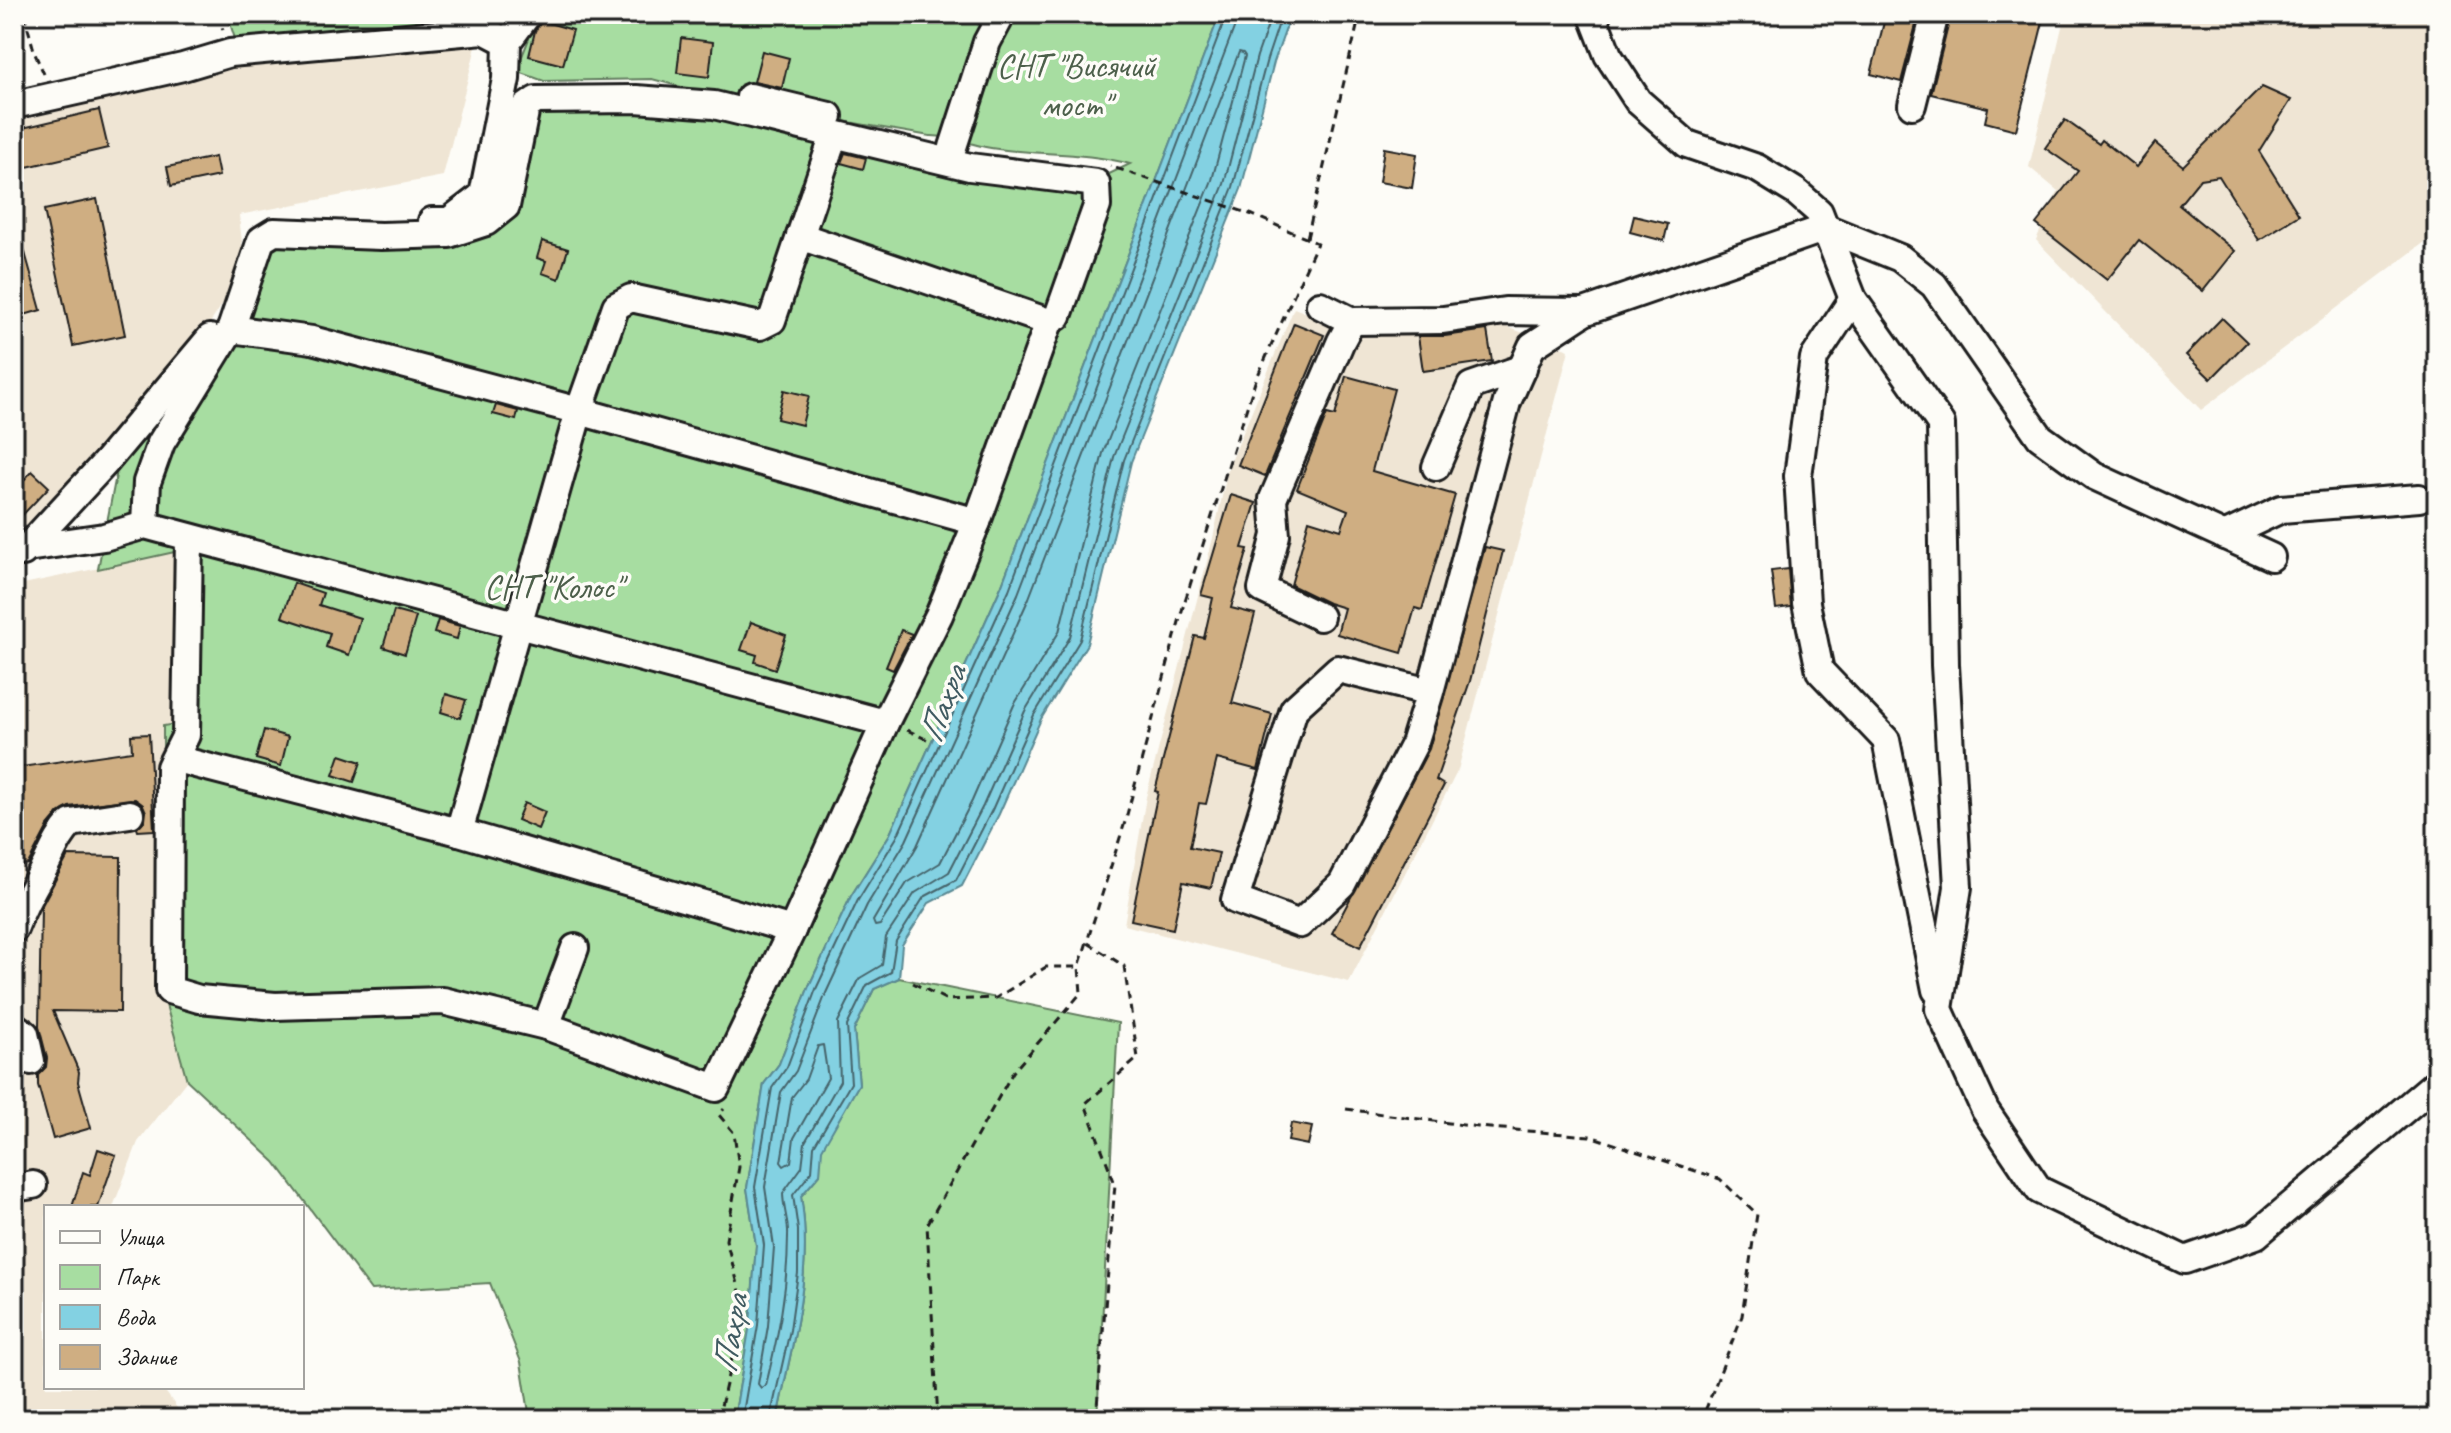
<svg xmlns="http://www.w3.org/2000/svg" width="2451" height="1433" font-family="Caveat,sans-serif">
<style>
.built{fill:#efe5d4}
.green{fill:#a7dda1;stroke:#627c5e;stroke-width:2;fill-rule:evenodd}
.water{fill:#83d1e2;stroke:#5a8993;stroke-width:2}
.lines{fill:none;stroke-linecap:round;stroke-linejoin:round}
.shore{stroke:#45646b;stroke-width:2}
.building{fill:#cfae82;stroke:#1c1c1c;stroke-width:2}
.minor-casing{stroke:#1c1c1c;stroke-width:32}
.path{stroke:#1c1c1c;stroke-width:3;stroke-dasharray:8 6;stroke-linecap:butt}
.minor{stroke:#fdfcf7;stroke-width:26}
.labels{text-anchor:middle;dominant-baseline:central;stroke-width:7;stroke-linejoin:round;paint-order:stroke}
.park-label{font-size:34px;fill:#4d604b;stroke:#fdfcf7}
.water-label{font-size:36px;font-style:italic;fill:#405b61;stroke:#fdfcf7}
</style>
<rect width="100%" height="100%" fill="#fdfcf7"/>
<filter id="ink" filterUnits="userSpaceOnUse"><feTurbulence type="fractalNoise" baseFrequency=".0125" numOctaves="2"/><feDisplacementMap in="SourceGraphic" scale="16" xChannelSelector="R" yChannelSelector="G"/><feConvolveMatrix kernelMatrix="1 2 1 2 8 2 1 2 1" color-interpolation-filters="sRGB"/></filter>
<g filter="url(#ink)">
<g class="built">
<path d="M2065,14H2437V233L2201,410L2036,240L2058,191L2029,167Z"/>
<path d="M477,43L443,176L239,215L245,270L151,413L14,543V122L232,66Z"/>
<path d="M1294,308L1369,337L1491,321L1569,350L1458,770L1349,982L1124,925L1146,797L1213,538L1228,469Z"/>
<path d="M180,551L182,723L163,726V994L187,1080L138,1142L113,1207H46V1387H162L185,1419H14V586Z"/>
</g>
<g class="green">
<path d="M227,14H1220L1001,587L890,834L851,896L809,986L779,1064L764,1084L747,1188L756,1245L750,1324L734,1419H530L521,1362L490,1283L371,1290L275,1162L187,1080L163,994V726L181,723L179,551L98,569L118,465L223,333L252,241L445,229L486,214L523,93L730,100L652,79L544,81L516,71L529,39L509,26L237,45ZM784,111L930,136C952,135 975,147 998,149C1041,155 1088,152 1130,164L1103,177L971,161Z"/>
<path d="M899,978L1118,1023L1097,1419H777C792,1342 814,1276 801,1196L820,1174L821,1149L859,1084L854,1030L874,989Z"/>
</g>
<path class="water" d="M1220,14H1291L1274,62L1241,189L1131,462L1087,644L1041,719L999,814L962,886L929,903L902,945L899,978L874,989L854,1030L859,1084L822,1149L820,1174L801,1196C814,1276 792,1341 777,1419H734L750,1324L756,1245L747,1188L764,1084L779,1064L809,986L851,896L890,834L1001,587Z"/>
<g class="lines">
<g class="shore">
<path d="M1237,14L1236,23L1018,594L906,841L867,905L826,993L796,1071L781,1092L765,1187L774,1247L768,1326L758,1384L761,1388L766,1385C778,1336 788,1288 788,1236C789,1222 783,1208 783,1193L802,1167L805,1142L840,1081L838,1022L860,978L882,965L886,937L915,893L949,872L983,806L1025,711L1070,637L1114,457L1224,184L1257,56L1272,14"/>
<path d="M1239,52L1243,53L1245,56L1212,180L1103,453L1059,632L1014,705L972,801L940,863L907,883L880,925L875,926L873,921L917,846L1029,598Z"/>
<path d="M823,1045L828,1078L794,1138L791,1162L784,1166L781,1162L792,1097L806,1079L818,1046Z"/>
<path d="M742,1419L758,1325L764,1245L755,1187L772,1088L787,1067L816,989L858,900L897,837L1009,590L1227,14"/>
<path d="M770,1419L790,1330L798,1273V1230L793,1195L812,1171L814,1146L851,1083L847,1026L867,985L891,972L896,941L924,897L956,880L992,810L1034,715L1080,640L1124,460L1233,187L1267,59L1282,14"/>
</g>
</g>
<g class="building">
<path d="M1886,14L1917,21L1901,82L1871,74Z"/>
<path d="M1951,14H2045L2016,130L1985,122L1988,108L1931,94Z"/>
<path d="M542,21L573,30L563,65L529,56L535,31Z"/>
<path d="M681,38L713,42L709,77L677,73Z"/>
<path d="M762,51L789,58L782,88L754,82Z"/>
<path d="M2262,87L2291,100L2259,151L2299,215L2259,240L2219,176L2200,179L2179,205L2235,251L2203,291L2139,240L2107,280L2036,224L2078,171L2045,148L2065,120L2099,144L2102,140L2136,167L2155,143L2183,166Z"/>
<path d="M99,110L108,148L14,170V130Z"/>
<path d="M1384,148L1417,154L1412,188L1379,182Z"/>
<path d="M845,153L866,158L863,169L841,163Z"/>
<path d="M215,157L219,176L171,186L167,167Z"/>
<path d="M97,199L125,335L73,346L44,210Z"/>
<path d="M1634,216L1668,224L1664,241L1630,232Z"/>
<path d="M14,231H19L41,310L14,318Z"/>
<path d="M542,241L568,249L559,279L542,273L546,261L537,258Z"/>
<path d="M2222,318L2247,342L2211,379L2186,355Z"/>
<path d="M1294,323L1324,335L1265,476L1238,465Z"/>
<path d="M1487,330L1492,361L1423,371L1418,336H1445Z"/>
<path d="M1346,376L1394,389L1372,471L1455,495L1422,610L1415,608L1402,653L1337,634L1344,608L1328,603L1291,585L1309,520L1341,530L1348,510L1297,489L1327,414L1335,416Z"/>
<path d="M784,390L809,396L802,425L777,419Z"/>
<path d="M496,405L518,411L516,420L493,414Z"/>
<path d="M32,471L49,487L14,524V491Z"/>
<path d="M1231,495L1256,503L1242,548L1248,549L1231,608L1255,614L1232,703L1272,714L1258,770L1217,759L1206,804L1199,803L1190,847L1219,853L1211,888L1183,882L1173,929L1131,920L1158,792L1155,791L1195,636L1204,638L1213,598L1201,595Z"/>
<path d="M1485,547L1503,551L1470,681L1436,780L1444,785L1360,947L1332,933L1429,749Z"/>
<path d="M1788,569L1791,607L1776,609L1771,571Z"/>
<path d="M294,583L323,593L319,605L360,618L349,655L326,647L330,633L282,617Z"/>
<path d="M394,611L416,617L405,654L383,647Z"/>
<path d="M438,620L460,626L457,639L434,633Z"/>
<path d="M751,622L786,635L775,669L755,662L757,655L741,650Z"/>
<path d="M901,630L912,634L893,670L886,667Z"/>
<path d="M446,694L466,700L460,718L441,712Z"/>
<path d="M264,730L288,737L281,766L256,759Z"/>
<path d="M149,734L154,830L138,831L137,828L145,820L146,812L143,805L135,799L69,807L59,813L48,826L28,864L14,866V768L132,751L131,735Z"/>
<path d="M340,755L361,762L354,782L333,775Z"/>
<path d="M524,803L545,812L538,829L517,820Z"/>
<path d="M68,856L121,857L120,1012L53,1011L79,1072L78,1082L91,1128L53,1139L38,1085V1075L46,1067L47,1058L39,1027L41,907Z"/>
<path d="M1291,1123L1312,1127L1308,1145L1288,1141Z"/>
<path d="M98,1149L116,1155L98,1207H72L83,1172L90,1175Z"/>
</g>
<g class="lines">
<defs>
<g id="minor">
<path d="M1592,14L1608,55L1638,101L1687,144L1757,168L1796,192L1819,212L1853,299L1941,424L1945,665L1958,887L1939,1009L1985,1110L2039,1190L2185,1260L2256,1235L2437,1082"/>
<path d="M750,97L829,116"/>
<path d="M14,105L183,67L230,53L484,30L507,42"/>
<path d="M1912,105L1935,14"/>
<path d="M953,147L987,42L1002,14"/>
<path d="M432,221H449L483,195L506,79L507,42L528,14"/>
<path d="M800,236L1049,322"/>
<path d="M1853,299L1814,358L1798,476L1806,603L1820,671L1886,740L1936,990"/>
<path d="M1320,305L1352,321L1443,320L1505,311L1584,312L1826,228L1900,258L1934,285L2040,437L2094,476L2271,557"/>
<path d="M231,329L312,340L579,411L977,522"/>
<path d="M1436,467L1471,386L1523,368"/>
<path d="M145,525L147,482L161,443L231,329L261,240L274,232L381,236L449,234L486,222L506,206L526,107L536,100L636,99L714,105L970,167L1096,183L1097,206L1058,316L1049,322L977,522L939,615L885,723L792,930L716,1088L546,1026L443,1001L275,1006L199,999L169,990L170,767L186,735L189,538"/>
<path d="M2224,536L2281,509L2419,498"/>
<path d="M27,548L104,537L145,525L885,723"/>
<path d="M23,552L106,462L210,338"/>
<path d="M1320,617L1262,589L1276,535L1273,499L1341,341L1352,321"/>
<path d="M1430,692L1338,669L1294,709L1235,900L1300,924L1342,884L1414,744L1430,692L1507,402L1532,346L1584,312"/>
<path d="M176,759L459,832L792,930"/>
<path d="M459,832L579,411L616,306L631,298L760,326L772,320L834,135"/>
<path d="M14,929C22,908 31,891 42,872C53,853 55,841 71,823L130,814"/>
<path d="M14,1026L25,1034L31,1061"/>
<path d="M546,1026L575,948"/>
<path d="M14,1188L33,1185"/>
</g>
</defs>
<use href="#minor" class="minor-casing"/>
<g class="path">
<path d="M24,14L35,54L44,74"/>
<path d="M218,14L223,30"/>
<path d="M1307,238L1360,14"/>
<path d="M907,730L932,742"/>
<path d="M1088,943L1124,966L1138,1058L1085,1104L1115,1184L1096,1419"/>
<path d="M913,983L947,1000L996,998L1046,967H1079"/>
<path d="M1346,1109L1478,1127L1590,1136L1720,1179L1757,1214L1742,1316L1702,1419"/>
<path d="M718,1419L744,1306L726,1240L739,1167L734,1133L719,1115L724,1109"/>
<path d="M938,1419L927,1225L1013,1072L1081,993L1079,967L1125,822L1183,607L1255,382L1317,243L1253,215L1110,166"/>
</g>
<use href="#minor" class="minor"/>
</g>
</g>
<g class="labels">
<g class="park-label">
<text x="1076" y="65">СНТ "Висячий<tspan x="1076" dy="39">мост"</tspan></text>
<text x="553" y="586">СНТ "Колос"</text>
</g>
<g class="water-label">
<text transform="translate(942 704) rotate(-70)">Пахра</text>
<text transform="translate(730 1334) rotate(-81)">Пахра</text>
</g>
</g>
<rect width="2451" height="1433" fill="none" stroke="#fdfcf7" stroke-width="48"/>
<rect x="24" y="24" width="2403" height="1385" fill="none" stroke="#1c1c1c" stroke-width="3" filter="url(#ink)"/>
<rect x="44" y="1205" width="260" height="184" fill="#fdfcf7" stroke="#a3a29f" stroke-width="2"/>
<rect x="60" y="1231" width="40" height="12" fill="#fdfcf7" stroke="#a3a29f" stroke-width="2"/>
<text x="116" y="1245" font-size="24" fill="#1c1c1c">Улица</text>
<rect x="60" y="1265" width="40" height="24" fill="#a7dda1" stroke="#a3a29f" stroke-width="2"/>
<text x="116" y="1285" font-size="24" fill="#1c1c1c">Парк</text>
<rect x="60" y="1305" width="40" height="24" fill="#83d1e2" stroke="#a3a29f" stroke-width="2"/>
<text x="116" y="1325" font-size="24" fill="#1c1c1c">Вода</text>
<rect x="60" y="1345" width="40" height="24" fill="#cfae82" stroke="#a3a29f" stroke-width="2"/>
<text x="116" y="1365" font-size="24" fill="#1c1c1c">Здание</text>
</svg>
